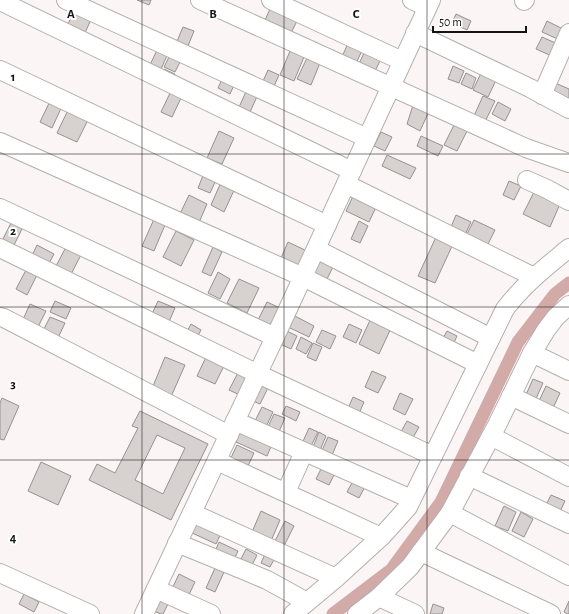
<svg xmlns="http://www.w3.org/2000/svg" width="569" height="614" font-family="'Alegreya Sans',sans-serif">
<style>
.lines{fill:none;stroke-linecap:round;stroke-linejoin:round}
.canal{stroke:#d2aba9;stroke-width:13}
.building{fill:#d7d1d0;stroke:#979292;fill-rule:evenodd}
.minor-casing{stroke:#b5afaf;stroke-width:20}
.minor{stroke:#fff;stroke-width:18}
.grid{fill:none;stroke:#151313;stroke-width:1;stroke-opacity:0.55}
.grid-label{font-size:13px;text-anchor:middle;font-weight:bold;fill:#151313;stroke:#fff;stroke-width:4;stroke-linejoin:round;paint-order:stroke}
</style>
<rect width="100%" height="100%" fill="#fbf5f5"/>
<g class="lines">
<path class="canal" d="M333,614L391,570L441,502L518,342L555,294L569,283"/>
</g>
<g class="building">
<path d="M137,0H151L149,5Z"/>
<path d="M273,2L300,15L288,39L262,27Z"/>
<path d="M76,5L94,13L84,35L66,29Z"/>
<path d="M456,14L471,21L467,30L452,23Z"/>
<path d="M547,21L567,31L562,41L542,32Z"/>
<path d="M183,27L194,31L186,51L175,46Z"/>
<path d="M542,37L560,45L554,57L536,49Z"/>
<path d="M350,39L364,46L354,68L340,61Z"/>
<path d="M159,46L169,51L158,76L147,71Z"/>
<path d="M290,51L304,57L294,81L280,75Z"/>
<path d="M365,51L381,59L373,75L357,68Z"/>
<path d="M169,57L180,62L175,72L164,67Z"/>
<path d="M307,58L320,63L311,85L297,79Z"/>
<path d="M453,66L464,71L459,83L448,79Z"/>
<path d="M164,69L175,74L171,82L160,76Z"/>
<path d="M483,69L498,76L488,97L473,90Z"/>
<path d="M268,70L279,75L271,93L260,88Z"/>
<path d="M466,73L476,78L472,89L461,84Z"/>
<path d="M223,77L235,83L230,94L218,88Z"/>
<path d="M553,82L569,89V104L547,94Z"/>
<path d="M248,87L259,92L247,119L236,114Z"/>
<path d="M171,91L182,96L172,117L161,112Z"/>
<path d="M483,96L495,101L484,124L473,118Z"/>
<path d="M51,99L63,104L52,128L40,122Z"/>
<path d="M415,99L431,107L420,131L407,124Z"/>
<path d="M498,102L511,109L505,121L492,114Z"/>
<path d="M69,108L89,118L77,142L57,133Z"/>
<path d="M456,121L469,127L457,151L444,145Z"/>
<path d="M219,131L234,138L222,164L207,158Z"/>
<path d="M381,132L392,137L385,151L374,146Z"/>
<path d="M421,136L443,146L438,156L417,146Z"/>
<path d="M387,155L416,168L410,179L382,166Z"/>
<path d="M204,173L217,178L210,193L198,188Z"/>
<path d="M222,180L236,186L224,212L211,205Z"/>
<path d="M509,181L521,186L514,200L503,195Z"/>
<path d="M355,192L378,203L369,222L346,211Z"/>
<path d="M534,192L560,204L550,227L523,214Z"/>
<path d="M189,195L207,204L197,227L178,218Z"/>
<path d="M456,215L471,222L463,239L449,232Z"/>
<path d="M13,219L24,225L12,249L1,243Z"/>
<path d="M154,219L165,225L154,251L142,246Z"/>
<path d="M474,220L495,230L485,250L464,240Z"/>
<path d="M359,221L368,226L360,243L351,239Z"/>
<path d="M176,231L194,240L181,266L163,257Z"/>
<path d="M436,237L453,244L435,283L418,276Z"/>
<path d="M288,242L307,251L300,267L281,258Z"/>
<path d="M37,245L54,254L47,267L31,258Z"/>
<path d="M67,245L82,253L69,278L54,270Z"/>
<path d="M213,247L222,252L211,276L202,272Z"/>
<path d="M320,255L335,263L326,281L310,273Z"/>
<path d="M26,270L37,275L27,295L16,289Z"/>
<path d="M218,272L230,279L220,299L208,293Z"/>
<path d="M239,279L259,288L247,313L227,303Z"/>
<path d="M55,301L71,308L66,319L50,312Z"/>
<path d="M158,301L175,308L168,324L151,316Z"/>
<path d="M267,302L280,308L269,330L256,324Z"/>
<path d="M30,304L46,311L36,331L21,324Z"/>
<path d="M293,315L314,326L309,337L288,327Z"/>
<path d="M372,316L392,326L379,354L359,344Z"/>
<path d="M50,317L65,323L57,340L42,333Z"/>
<path d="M191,324L201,330L194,343L184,337Z"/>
<path d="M349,324L362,330L356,343L343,337Z"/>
<path d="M322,330L336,336L330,349L316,342Z"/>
<path d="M287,331L297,336L291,349L280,344Z"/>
<path d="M447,331L457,336L452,347L441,342Z"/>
<path d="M301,337L312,343L306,354L296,349Z"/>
<path d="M313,343L322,347L316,361L307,357Z"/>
<path d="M207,355L225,364L215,384L197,376Z"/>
<path d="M165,357L185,365L170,399L151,391Z"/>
<path d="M240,369L253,375L242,396L229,390Z"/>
<path d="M372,371L386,377L378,393L365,387Z"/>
<path d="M533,379L543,383L535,401L525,397Z"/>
<path d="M258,381L269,386L260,404L249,399Z"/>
<path d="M546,386L560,393L553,408L539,401Z"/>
<path d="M400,393L413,399L405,415L393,409Z"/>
<path d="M353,397L364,402L357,418L346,413Z"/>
<path d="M2,398L19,406L4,440L0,439V403Z"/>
<path d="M286,406L300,412L296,421L282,414Z"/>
<path d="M262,407L273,412L264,431L253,425Z"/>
<path d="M140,411L208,444L171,520L89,480L97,464L115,473L138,428L132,426ZM157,435L185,448L163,494L135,480Z"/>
<path d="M274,414L285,418L277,436L266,431Z"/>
<path d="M407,421L419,427L410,443L398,437Z"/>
<path d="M242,428L273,442L267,456L236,442Z"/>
<path d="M309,428L318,432L308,452L300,448Z"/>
<path d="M319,432L326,436L318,455L311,452Z"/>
<path d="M328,437L338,441L330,460L320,455Z"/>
<path d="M237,445L254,453L246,470L229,462Z"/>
<path d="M41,462L71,476L58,505L28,491Z"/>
<path d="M321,469L334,475L329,485L316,479Z"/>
<path d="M355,477L367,483L359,498L347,492Z"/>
<path d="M551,495L565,501L558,516L544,509Z"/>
<path d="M504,506L516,512L508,531L495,526Z"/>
<path d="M261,511L280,520L271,541L252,532Z"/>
<path d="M521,512L533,519L524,537L512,531Z"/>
<path d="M197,517L223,529L216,544L190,532Z"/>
<path d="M285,521L294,526L283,548L274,543Z"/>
<path d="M219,542L238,551L233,562L214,554Z"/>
<path d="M246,549L257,555L251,567L240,561Z"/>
<path d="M267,550L277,554L270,567L261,563Z"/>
<path d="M215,568L224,572L215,592L206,588Z"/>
<path d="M179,574L195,582L187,599L171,591Z"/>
<path d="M24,594L39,602L34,612L19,604Z"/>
<path d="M159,598L169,602L163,614H161L154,611Z"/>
<path d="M569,601V614H567L564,612Z"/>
<path d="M433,604L444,608L442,614H430Z"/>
</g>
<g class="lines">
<defs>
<g id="minor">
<path d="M66,0L367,138"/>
<path d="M200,0L526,148L569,163"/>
<path d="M271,0L402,61"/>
<path d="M412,0L427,7"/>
<path d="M0,1L352,171"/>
<path d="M524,1L525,0"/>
<path d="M415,33L530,88L569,109"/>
<path d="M0,70L327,225"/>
<path d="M542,95L569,33"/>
<path d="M0,142L303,277L478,364"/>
<path d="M527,180L547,189L569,201"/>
<path d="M346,184L534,277"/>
<path d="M0,208L275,337"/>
<path d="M0,248L258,374L433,456"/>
<path d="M316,249L491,338"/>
<path d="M0,317L4,318L229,435"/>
<path d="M532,353L569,371"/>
<path d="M511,396L569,424"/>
<path d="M235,421L411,499"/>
<path d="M491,436L569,477"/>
<path d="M217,461L381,537"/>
<path d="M469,476L569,524"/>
<path d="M286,492L304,452"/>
<path d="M192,513L336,578"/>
<path d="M450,513L569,576"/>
<path d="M177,543L248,572L267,580L307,602"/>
<path d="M421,552L551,614"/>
<path d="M0,573L90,614"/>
<path d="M156,589L211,614"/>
<path d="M379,597L415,614"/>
<path d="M144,614L275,337L431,0"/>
<path d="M293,614L336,578L383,535L408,507L505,309C524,284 545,268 569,248"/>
<path d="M357,614L379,597L410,567L450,513L497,425L532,353L546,330L556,317L569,305"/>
</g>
</defs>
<use href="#minor" class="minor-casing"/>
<use href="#minor" class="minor"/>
</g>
<path class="grid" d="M142,0V614M284,0V614M427,0V614M0,154H569M0,307H569M0,460H569"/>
<g class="grid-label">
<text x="71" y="18">A</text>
<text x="213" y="18">B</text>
<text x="356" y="18">C</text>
<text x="13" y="81">1</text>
<text x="13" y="235">2</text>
<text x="13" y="388">3</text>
<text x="13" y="542">4</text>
</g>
<path d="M433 26v6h93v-6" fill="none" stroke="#151313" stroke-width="2"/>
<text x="439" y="26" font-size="12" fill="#151313" stroke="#ffffff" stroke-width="3" paint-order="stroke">50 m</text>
</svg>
